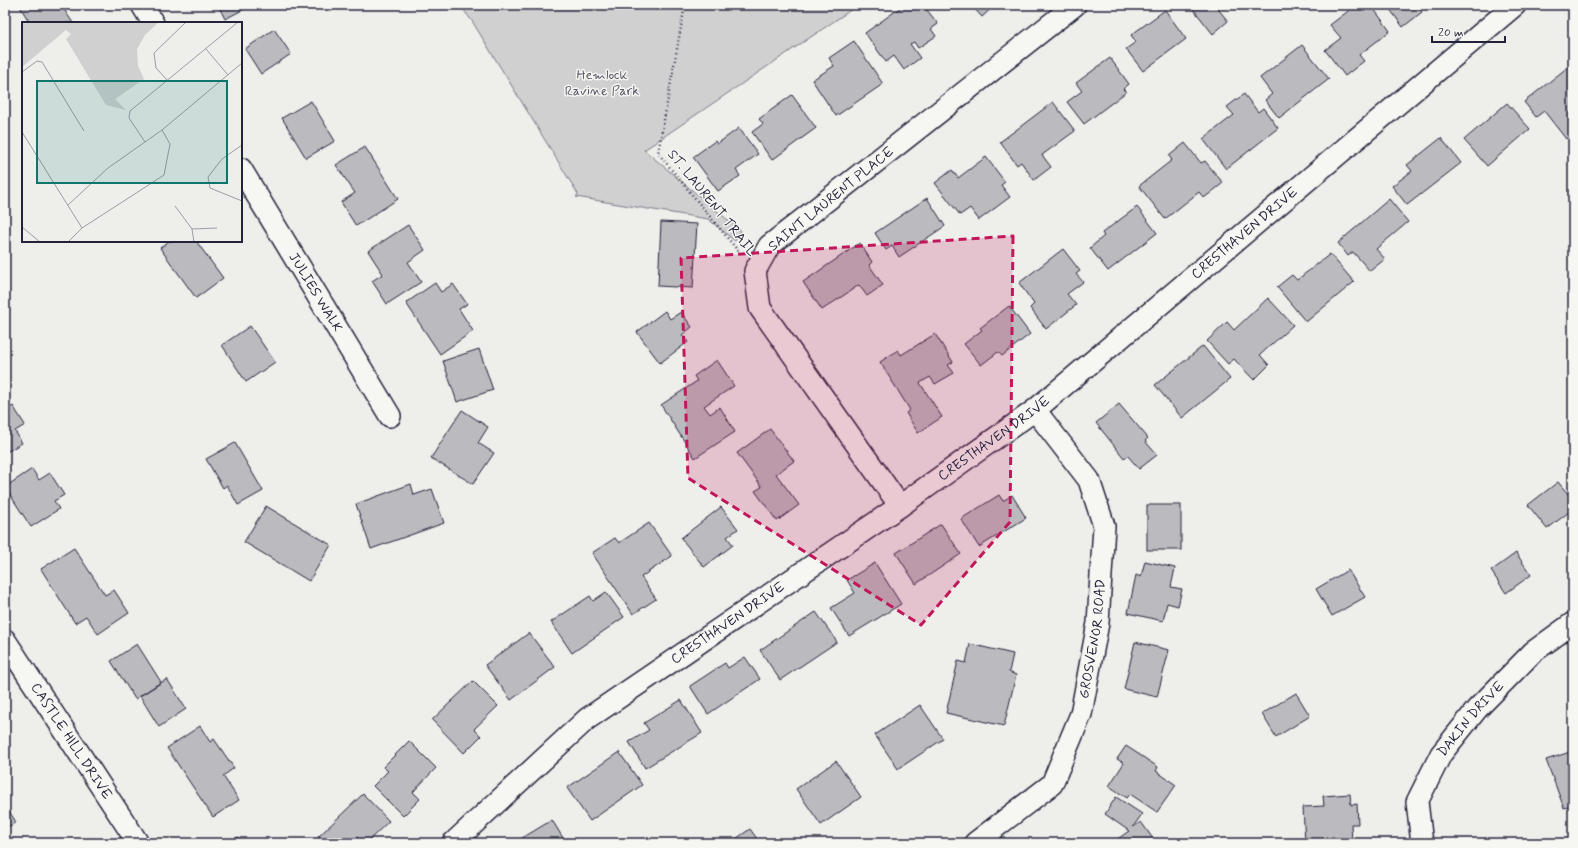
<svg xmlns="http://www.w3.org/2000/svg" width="1578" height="848" font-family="Mynerve,sans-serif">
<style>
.green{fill:#d0d0d1;stroke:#797986}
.building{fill:#bbbbbf;stroke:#22223b}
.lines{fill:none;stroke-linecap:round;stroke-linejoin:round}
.minor-casing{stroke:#22223b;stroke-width:24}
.path{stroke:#22223b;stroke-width:2.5;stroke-dasharray:1 3;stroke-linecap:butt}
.minor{stroke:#f6f6f2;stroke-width:21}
.marked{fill:#c2185b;fill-opacity:0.2;stroke:#c2185b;stroke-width:3;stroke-dasharray:8 5;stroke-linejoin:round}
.labels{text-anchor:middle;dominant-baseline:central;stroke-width:3;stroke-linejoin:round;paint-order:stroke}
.park-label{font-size:14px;fill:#565668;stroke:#f6f6f2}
.street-label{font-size:14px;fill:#22223b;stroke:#f6f6f2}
.inset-road{fill:none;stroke:#9c9ca5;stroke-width:1}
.view{fill:#0f766e;fill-opacity:0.15;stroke:#0f766e;stroke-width:2}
.inset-edge{fill:none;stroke:#22223b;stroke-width:2}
</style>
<rect width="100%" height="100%" fill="#eeeeeb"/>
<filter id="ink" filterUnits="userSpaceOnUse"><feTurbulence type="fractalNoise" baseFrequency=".025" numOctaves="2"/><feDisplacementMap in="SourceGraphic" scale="8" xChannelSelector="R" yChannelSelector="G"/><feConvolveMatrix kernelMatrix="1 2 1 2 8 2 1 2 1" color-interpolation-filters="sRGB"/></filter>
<g filter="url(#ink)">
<path class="green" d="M460,5H858L644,150L741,231L735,241L708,219L576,197L578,194L472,21Z"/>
<g class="building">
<path d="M19,5H61L73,23H30Z"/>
<path d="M218,5H252L225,19Z"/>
<path d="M904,5H923L938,24L931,29L936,36L918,48L914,42L910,44L920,58L904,70L894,56L886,62L865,33Z"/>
<path d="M971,5H995L982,17Z"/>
<path d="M1190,5H1224L1218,9L1228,21L1213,34Z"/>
<path d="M1356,5H1371L1390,31L1359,55L1364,61L1345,76L1325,50L1341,38L1330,25Z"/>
<path d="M1393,5H1420L1418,7L1422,12L1403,27L1389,8Z"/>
<path d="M1165,10L1186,39L1143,71L1126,49L1136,42L1131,35Z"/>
<path d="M274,29L291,54L261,74L245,49Z"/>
<path d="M854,41L883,84L836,116L812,80L834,66L829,58Z"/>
<path d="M1302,45L1329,79L1279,118L1265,100L1272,94L1260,78Z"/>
<path d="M1110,58L1129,84L1123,89L1126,92L1084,124L1067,102L1082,91L1076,83Z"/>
<path d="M1573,63V110L1569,113L1573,117V133L1566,139L1544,111L1536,117L1524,102Z"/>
<path d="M1244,94L1258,112L1263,108L1278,128L1226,169L1203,139L1234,115L1227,107Z"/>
<path d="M792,95L816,128L772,160L752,132L763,124L759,119Z"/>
<path d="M311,101L335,141L306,158L282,118Z"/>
<path d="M1053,102L1075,131L1042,155L1051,167L1034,180L1021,162L1017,165L1000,142Z"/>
<path d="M1507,103L1530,129L1487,166L1464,140Z"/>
<path d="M739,128L758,154L736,170L740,176L718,191L693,157L715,141L717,144Z"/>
<path d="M1441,138L1461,163L1407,205L1392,186L1412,171L1407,165Z"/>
<path d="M1185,143L1201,163L1205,161L1223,183L1204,198L1199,192L1165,219L1139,186L1172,160L1169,156Z"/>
<path d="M365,147L398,199L356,226L341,202L355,193L336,165Z"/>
<path d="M986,157L1005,182L1001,185L1010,197L979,220L970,208L960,215L935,183L952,170L958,178Z"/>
<path d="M927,198L945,226L899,257L892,246L886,250L875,233Z"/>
<path d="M1389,199L1408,222L1376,249L1385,259L1370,271L1353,252L1348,256L1338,243Z"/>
<path d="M1137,207L1157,233L1108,271L1090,248L1104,236L1102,233Z"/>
<path d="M661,222L697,224L693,288L658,286Z"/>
<path d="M408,225L425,250L408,262L421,282L387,304L372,281L383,274L368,251Z"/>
<path d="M169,241H196L223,278L196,298L160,248Z"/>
<path d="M860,243L872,262L869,265L883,285L867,296L859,285L822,310L803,282Z"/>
<path d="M1063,249L1080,271L1076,274L1083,282L1067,294L1076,305L1046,329L1030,308L1034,304L1019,283Z"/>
<path d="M1330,254L1354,282L1306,322L1277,287L1292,275L1297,280Z"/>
<path d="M435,283L441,292L453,284L467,304L459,309L473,331L440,354L406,303Z"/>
<path d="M1268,298L1293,325L1260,355L1269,365L1254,380L1234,359L1228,364L1207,341L1227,322L1234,330Z"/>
<path d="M1009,306L1030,334L1002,356L998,352L981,365L964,344L982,330L980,328Z"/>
<path d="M665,311L670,319L681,312L692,327L682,335L688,342L660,363L637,332Z"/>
<path d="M250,326L275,362L246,382L222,345Z"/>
<path d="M935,334L953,362L948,365L954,373L935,384L930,377L920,383L942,417L918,433L906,413L910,410L880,362L898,350L901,355Z"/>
<path d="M1203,346L1230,379L1182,418L1155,385Z"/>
<path d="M479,349L493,390L457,402L443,361Z"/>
<path d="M717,360L734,386L704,406L710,414L720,407L735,432L695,458L661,405L697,381L694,376Z"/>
<path d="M1119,404L1148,438L1145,441L1157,455L1139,469L1128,456L1124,458L1096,423Z"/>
<path d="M13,406L25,425L15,431L22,443L5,453V411Z"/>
<path d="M462,410L488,427L478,443L494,453L473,484L431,458Z"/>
<path d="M770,429L794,461L776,474L799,505L777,521L755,491L762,487L737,453Z"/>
<path d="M235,443L263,491L238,505L227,485L223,488L206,459Z"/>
<path d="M32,469L39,480L50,473L64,495L54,501L59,509L31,527L5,487Z"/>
<path d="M1558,482L1573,500V509L1547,529L1528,505Z"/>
<path d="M411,484L414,495L432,489L444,523L371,549L356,504Z"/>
<path d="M999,495L1003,501L1012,495L1026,518L979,547L961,519Z"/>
<rect x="1147" y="505" width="34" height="45"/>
<path d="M266,506L331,545L309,581L244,542Z"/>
<path d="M721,507L738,529L727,537L733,545L704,567L681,538Z"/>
<path d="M649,523L672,556L641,577L656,599L633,614L592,553L615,538L619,543Z"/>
<path d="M941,524L961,554L916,584L896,553Z"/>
<path d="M74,548L105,595L114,590L129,613L98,634L86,616L75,623L41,569Z"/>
<path d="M1516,553L1531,575L1506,593L1491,571Z"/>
<path d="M1145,561L1175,568L1171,587L1182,589L1178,606L1167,603L1163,621L1128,613L1136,575L1141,577Z"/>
<path d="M875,563L901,604L849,636L831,608L855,593L847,580Z"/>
<path d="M1348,570L1365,597L1332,616L1316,589Z"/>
<path d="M606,592L624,617L572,653L551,622L590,596L593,601Z"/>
<path d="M816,612L837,642L780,680L760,650Z"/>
<path d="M529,633L555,667L511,700L485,665Z"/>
<path d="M1135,642L1169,650L1157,697L1124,689Z"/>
<path d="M137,644L161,682L135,699L111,661Z"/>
<path d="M970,644L1013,654L1009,672L1016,675L1004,726L946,713L958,661L966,663Z"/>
<path d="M745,657L760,679L708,714L690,686L725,663L728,668Z"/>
<path d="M167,679L186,709L159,727L140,696Z"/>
<path d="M473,681L498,706L474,729L481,736L464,753L432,720Z"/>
<path d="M1296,693L1310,716L1276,737L1262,714Z"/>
<path d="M681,700L702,733L645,768L629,742L649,730L644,723Z"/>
<path d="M920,705L943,739L898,769L875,735Z"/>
<path d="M200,726L210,742L214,739L234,768L223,776L239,800L213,817L167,748Z"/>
<path d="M409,741L436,768L413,792L420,799L403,816L373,786L388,771L383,767Z"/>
<path d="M1126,746L1158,767L1156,771L1176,785L1157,812L1130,794L1127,798L1109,786L1124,763L1117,759Z"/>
<path d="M1573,751V805L1564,808L1546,760Z"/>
<path d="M619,752L642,785L590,821L567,788Z"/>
<path d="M836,761L861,797L821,825L796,789Z"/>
<path d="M363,794L389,821L366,843H363L357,837L351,843H324L318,837Z"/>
<path d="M1350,794L1351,805L1357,804L1358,824H1351L1352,843H1305L1303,807L1324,806L1323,796Z"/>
<path d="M1116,797L1142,814L1133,827L1141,822L1156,843H1112L1129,831L1105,814Z"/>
<path d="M5,805L16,822L5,829Z"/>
<path d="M552,820L566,843H514Z"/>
<path d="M750,829L760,843H730Z"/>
<path d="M238,837L242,843H229Z"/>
</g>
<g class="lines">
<defs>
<g id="minor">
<path d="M142,5L153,23"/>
<path id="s1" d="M241,169L390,416"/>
<path d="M900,506L760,308L755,271L769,246L1075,5"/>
<path id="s2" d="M5,640L138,843"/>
<path id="s3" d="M453,843L587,719L900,506L1035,410L1515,5"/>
<path id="s4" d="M975,843L1052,784L1081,714L1098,623L1104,526L1089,480L1035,410"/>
<path id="s5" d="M1422,843L1417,802L1441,754L1477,709L1533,652L1573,623"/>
</g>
</defs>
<use href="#minor" class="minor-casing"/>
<path class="path" d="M685,5L658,153L739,252"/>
<use href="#minor" class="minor"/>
</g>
</g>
<path class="marked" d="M1013,236L1010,522L921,625L688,478L681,258Z"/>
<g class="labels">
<g class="park-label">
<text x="602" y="75">Hemlock<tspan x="602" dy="16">Ravine Park</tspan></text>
</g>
<g class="street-label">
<text transform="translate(831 199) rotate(-39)">SAINT LAURENT PLACE</text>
<text transform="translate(712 203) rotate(51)">ST. LAURENT TRAIL</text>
<text stroke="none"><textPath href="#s3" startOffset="1001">CRESTHAVEN DRIVE</textPath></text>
<text stroke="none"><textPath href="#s1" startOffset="144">JULIES WALK</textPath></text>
<text stroke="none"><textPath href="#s3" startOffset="677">CRESTHAVEN DRIVE</textPath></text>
<text stroke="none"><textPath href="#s3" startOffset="353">CRESTHAVEN DRIVE</textPath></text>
<text stroke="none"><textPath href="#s4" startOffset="249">GROSVENOR ROAD</textPath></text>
<text stroke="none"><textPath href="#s5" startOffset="141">DAKIN DRIVE</textPath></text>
<text stroke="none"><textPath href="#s2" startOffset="121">CASTLE HILL DRIVE</textPath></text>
</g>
</g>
<g transform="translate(22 22)">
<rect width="220" height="220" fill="#eeeeeb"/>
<path d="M0,0H137L123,13L115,27L116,44L122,57L93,77L104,88L84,83L44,17L49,12L44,8L0,45Z" fill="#d0d0d1"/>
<path class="inset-road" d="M184,27L206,53M0,50L15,39L20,40L62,109M146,59L134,46L132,31L164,0M0,110L60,206M123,120L107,96L108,89L216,0M220,123L200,137L186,155L188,166L220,179M46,183L86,146L140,108L220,41M153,184L170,207L172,220M0,205L18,220M170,207L195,206M46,220L60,206L142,153L148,122L140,108"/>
<path class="view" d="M15,59H205V161H15Z"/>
<rect width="220" height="220" class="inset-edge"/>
</g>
<rect width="1578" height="848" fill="none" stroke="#f6f6f2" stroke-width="20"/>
<rect x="10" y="10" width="1558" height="828" fill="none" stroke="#22223b" stroke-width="1.5" filter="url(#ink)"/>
<path d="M1432 36v6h73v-6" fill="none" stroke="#22223b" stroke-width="2"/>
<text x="1438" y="36" font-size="12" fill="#22223b" stroke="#f6f6f2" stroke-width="3" paint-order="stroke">20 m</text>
</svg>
